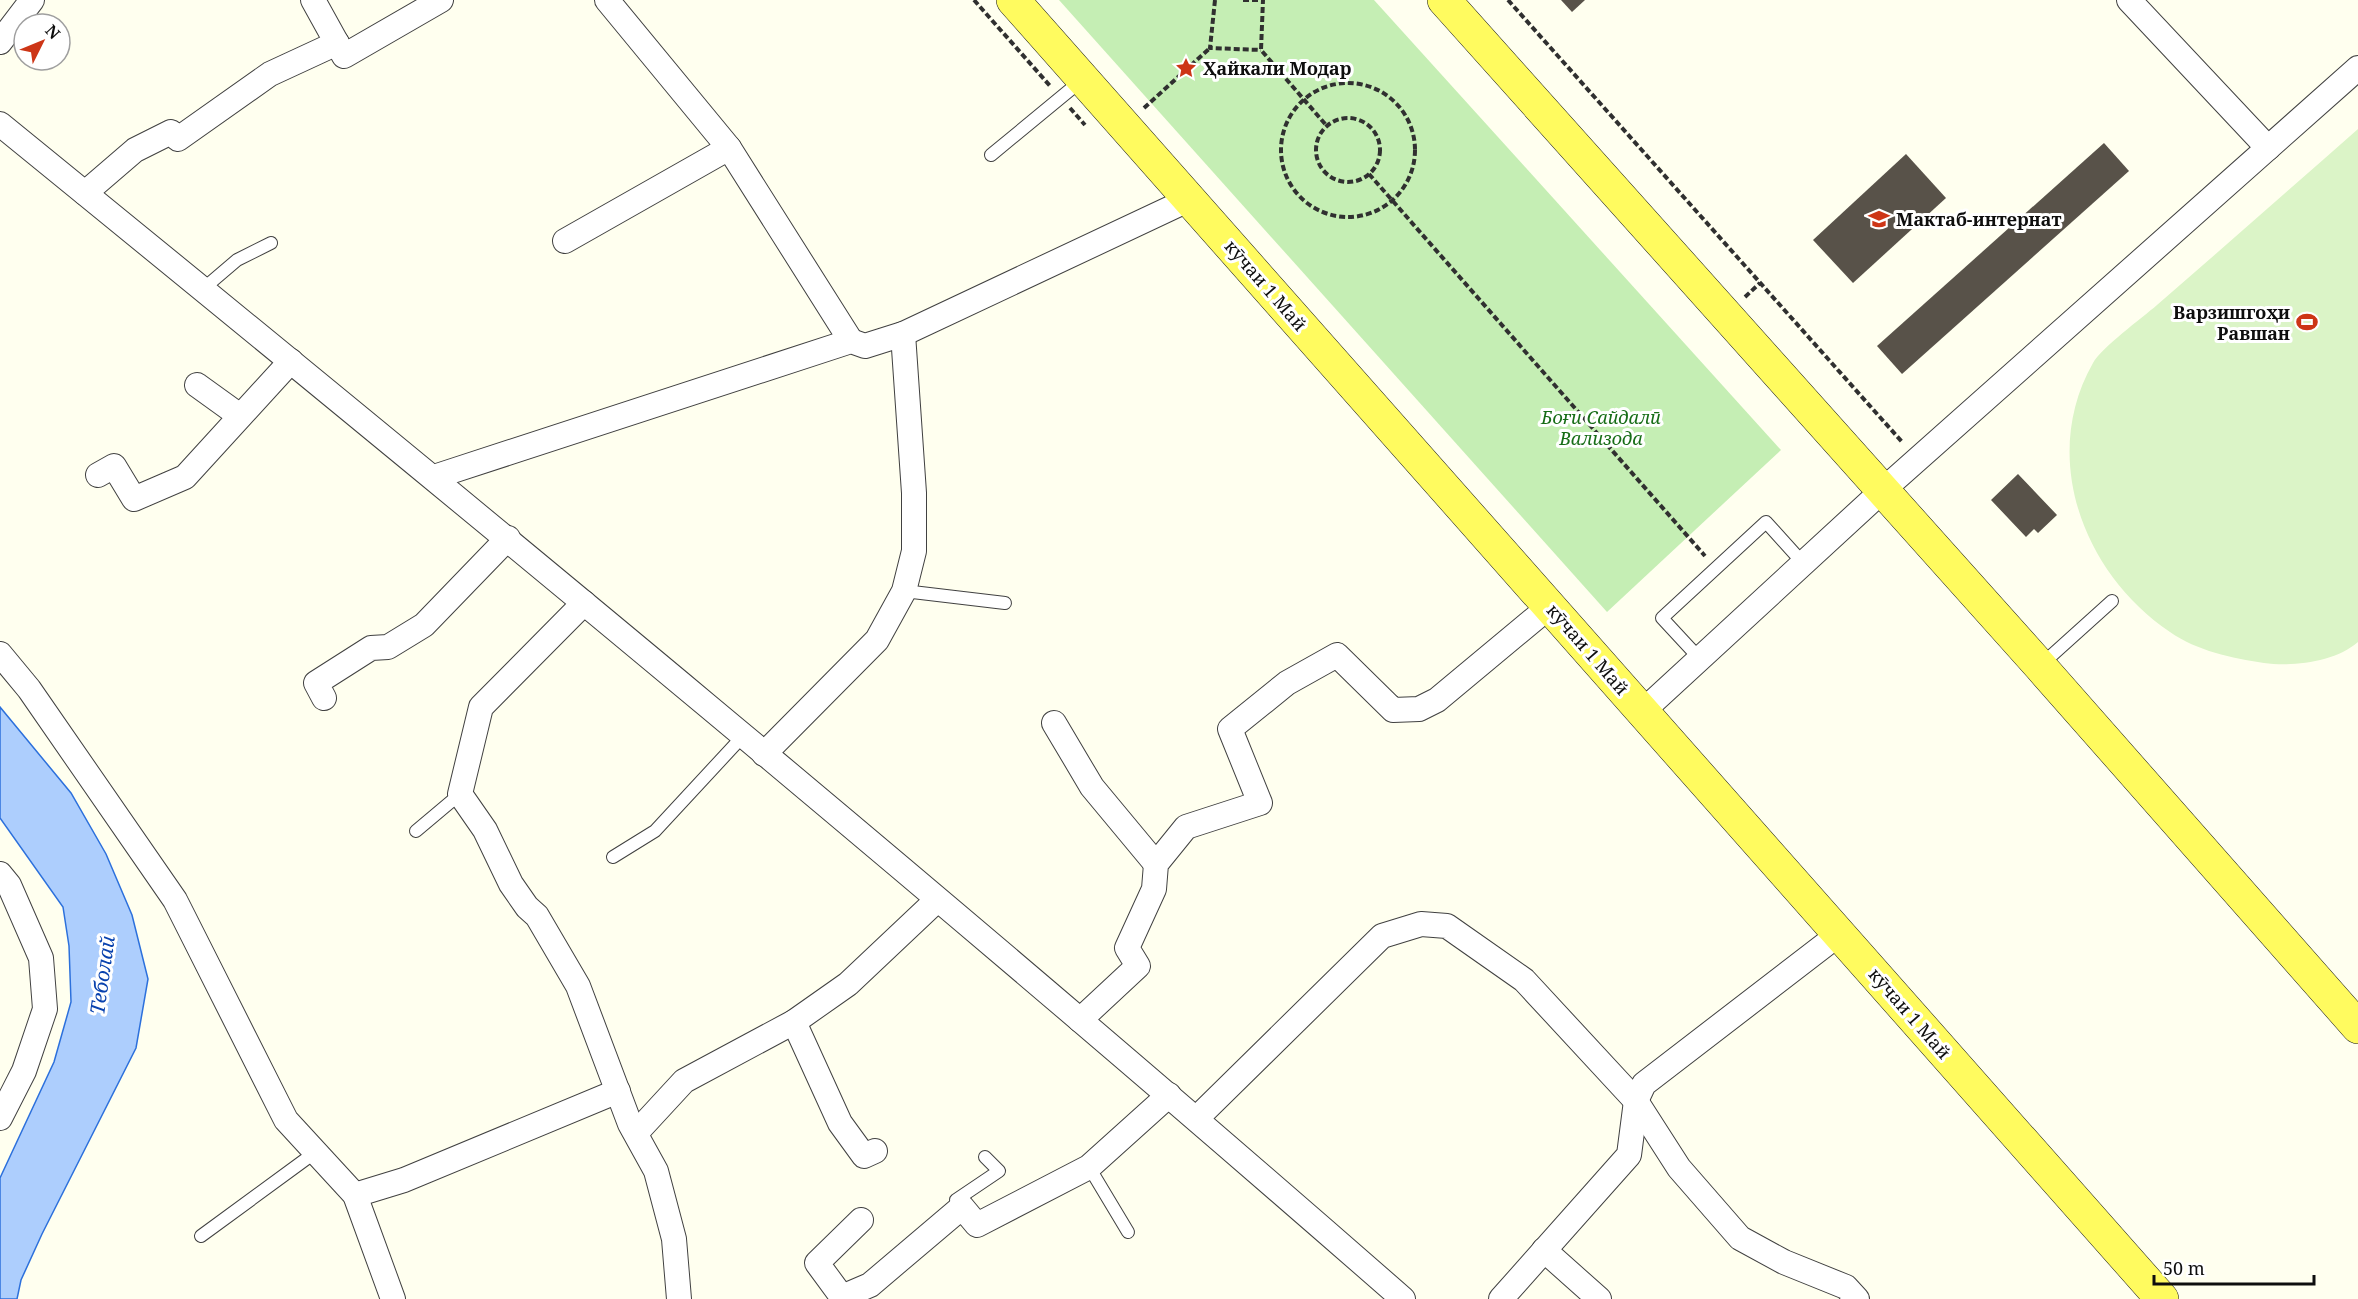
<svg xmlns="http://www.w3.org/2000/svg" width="2358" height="1299" font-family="'Noto Serif',serif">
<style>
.green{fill:#c5eeb4}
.pitch{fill:#dbf4c7}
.water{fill:#adcefd;stroke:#2c70dc;stroke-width:1.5}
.building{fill:#585249}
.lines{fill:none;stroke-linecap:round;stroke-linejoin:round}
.service-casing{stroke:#414141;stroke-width:14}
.minor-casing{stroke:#414141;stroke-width:26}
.primary-casing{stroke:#1f1f1f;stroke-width:34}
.path{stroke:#303030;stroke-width:4;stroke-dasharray:6 3;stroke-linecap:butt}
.service{stroke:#fff;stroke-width:12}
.minor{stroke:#fff;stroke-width:24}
.primary{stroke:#fffb5f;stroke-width:33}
.labels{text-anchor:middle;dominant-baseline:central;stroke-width:6;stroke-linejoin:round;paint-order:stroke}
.poi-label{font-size:18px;font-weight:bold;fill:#0e0e0e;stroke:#fff;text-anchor:start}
.street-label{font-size:18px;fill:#0e0e0e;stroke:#fff}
.park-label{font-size:18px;font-style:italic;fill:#176d17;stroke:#fff}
.water-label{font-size:20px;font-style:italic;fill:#0942ae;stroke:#fff}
</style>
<rect width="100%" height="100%" fill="#ffffef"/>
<path class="green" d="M1059,0H1374L1781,450L1607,612Z"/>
<path class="pitch" d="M2358,129V642C2335,662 2293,667 2264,663C2232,658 2197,651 2170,632C2084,574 2039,458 2093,363C2101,348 2142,318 2157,305C2224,247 2291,188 2358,129Z"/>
<path class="water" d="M0,707L71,793L106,854L132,915L148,979L136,1048L42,1234L21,1280L17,1299H0V1178L54,1062L71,1002L69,946L63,907L0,818Z"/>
<g class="building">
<path d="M1561,0H1585L1572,12Z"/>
<path d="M2104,143L2129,171L1902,374L1877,346Z"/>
<path d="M1906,154L1946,198L1853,283L1813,240Z"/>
<path d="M2018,474L2057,515L2038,533L2034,529L2026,537L1991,500Z"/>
</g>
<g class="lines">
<defs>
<g id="service">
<path d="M991,155L1082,80"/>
<path d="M203,289L237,260L271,243"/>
<path d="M904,591L1005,603"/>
<path d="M1700,659L1662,618L1766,522L1803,563"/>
<path d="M2041,665L2112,601"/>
<path d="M416,831L460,794"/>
<path d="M613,857L655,831L743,736"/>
<path d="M1089,1167L1128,1232"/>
<path d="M961,1206L956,1200L999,1171L985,1157"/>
<path d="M201,1236L317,1151"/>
</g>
<g id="minor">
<path d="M313,0L344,56L441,0"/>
<path d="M607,0L729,148L851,341"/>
<path d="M2129,0L2268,148"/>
<path d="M0,42L32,0"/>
<path d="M0,124C473,509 944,897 1403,1299"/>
<path d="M85,193L135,150L171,132L178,139L270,74L337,43"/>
<path d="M565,241L729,148"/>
<path d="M197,385L240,416"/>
<path d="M98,475L114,466L134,499L185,477L291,361"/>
<path d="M434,477L851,341L865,346L903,334L1190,199"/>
<path d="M584,603L481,707L460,794L485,830L511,884L527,907L537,916L578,986L630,1124L656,1171L674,1239L679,1299"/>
<path d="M0,654L29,689L175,900L286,1120L355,1195L393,1299"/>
<path d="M324,698L316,683L371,648L388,647L424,625L508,538"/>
<path d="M1643,711L1883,490L2358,68"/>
<path d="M1054,723L1092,787L1156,864"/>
<path d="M764,754L877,640L904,591L914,551V493L903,334"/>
<path d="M0,874L9,885L41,958L45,1009L24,1071L0,1118"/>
<path d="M1080,1020L1138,966L1127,948L1154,889L1156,864L1186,827L1260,803L1230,729L1287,683L1337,655L1393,710L1419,709L1437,700L1550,606"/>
<path d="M794,1022L840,1123L864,1156L875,1151"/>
<path d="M1197,1118L1382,936L1421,924L1447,926L1524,980L1636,1101L1679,1168L1740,1238L1784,1262L1846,1287L1857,1299"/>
<path d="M636,1133L684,1081L794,1022L848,984L937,900"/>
<path d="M355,1195L404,1180L618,1091"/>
<path d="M861,1220L817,1263L842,1297L870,1285L962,1207L977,1225L1089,1167L1169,1095"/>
<path d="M1544,1250L1599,1299"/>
<path d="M1501,1299L1629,1155L1636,1101L1644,1084L1839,934"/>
</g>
<g id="primary">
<path d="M1013,0L2162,1299"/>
<path d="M1444,0L2040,666L2358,1027"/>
</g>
</defs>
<use href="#service" class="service-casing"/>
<use href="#minor" class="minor-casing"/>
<use href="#primary" class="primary-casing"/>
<g class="path">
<path d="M974,0L1051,87"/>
<path d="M1215,0L1210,48L1261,50"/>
<path d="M1243,0H1263L1261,50L1326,125"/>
<path d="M1508,0L1903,443"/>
<circle cx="1348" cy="150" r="67"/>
<path d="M1070,108L1085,125"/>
<path d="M1144,108L1210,48"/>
<circle cx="1348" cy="150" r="32"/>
<path d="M1369,174L1705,556"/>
<path d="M1745,297L1760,283"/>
</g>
<use href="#service" class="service"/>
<use href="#minor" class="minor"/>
<use href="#primary" class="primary"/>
</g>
<defs>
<symbol id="sight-bare" viewBox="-9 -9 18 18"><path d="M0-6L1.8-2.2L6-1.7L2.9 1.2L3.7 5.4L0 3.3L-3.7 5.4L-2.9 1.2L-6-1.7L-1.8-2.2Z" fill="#cd3516" stroke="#fff" stroke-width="2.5" paint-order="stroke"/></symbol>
<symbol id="school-bare" viewBox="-9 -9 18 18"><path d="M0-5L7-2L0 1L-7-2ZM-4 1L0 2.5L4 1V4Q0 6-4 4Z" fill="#cd3516" stroke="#fff" stroke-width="2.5" paint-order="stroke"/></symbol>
<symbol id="stadium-bare" viewBox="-9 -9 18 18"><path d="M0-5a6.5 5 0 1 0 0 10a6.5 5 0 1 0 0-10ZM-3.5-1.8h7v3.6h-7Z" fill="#cd3516" stroke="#fff" stroke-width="2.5" paint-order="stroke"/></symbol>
</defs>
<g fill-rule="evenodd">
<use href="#sight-bare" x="1171" y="53" width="30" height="30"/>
<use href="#school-bare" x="1864" y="204" width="30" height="30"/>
<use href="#stadium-bare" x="2292" y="307" width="30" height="30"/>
</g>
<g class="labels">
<g class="poi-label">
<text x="1203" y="68">Ҳайкали Модар</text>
<text x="1896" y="219">Мактаб-интернат</text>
<text x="2290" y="312" text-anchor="end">Варзишгоҳи<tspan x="2290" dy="21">Равшан</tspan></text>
</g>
<g class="street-label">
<text transform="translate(1266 285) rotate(49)">кӯчаи 1 Май</text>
<text transform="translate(1588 649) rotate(49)">кӯчаи 1 Май</text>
<text transform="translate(1910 1013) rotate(49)">кӯчаи 1 Май</text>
</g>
<g class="park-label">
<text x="1601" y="417">Боғи Сайдалӣ<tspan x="1601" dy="21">Вализода</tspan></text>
</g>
<g class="water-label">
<text transform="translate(102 975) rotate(-82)">Теболай</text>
</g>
</g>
<g transform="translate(42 42) rotate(47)"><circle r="28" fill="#ffffff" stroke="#9f9f9f" stroke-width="1.5"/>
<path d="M0-4.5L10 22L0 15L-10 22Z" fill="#cd3516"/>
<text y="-9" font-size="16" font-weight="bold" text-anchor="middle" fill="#0e0e0e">N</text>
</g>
<path d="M2154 1275v9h160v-9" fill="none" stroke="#0e0e0e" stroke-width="3"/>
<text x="2163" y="1275" font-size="18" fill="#0e0e0e" stroke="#ffffff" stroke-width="4.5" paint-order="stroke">50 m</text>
</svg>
